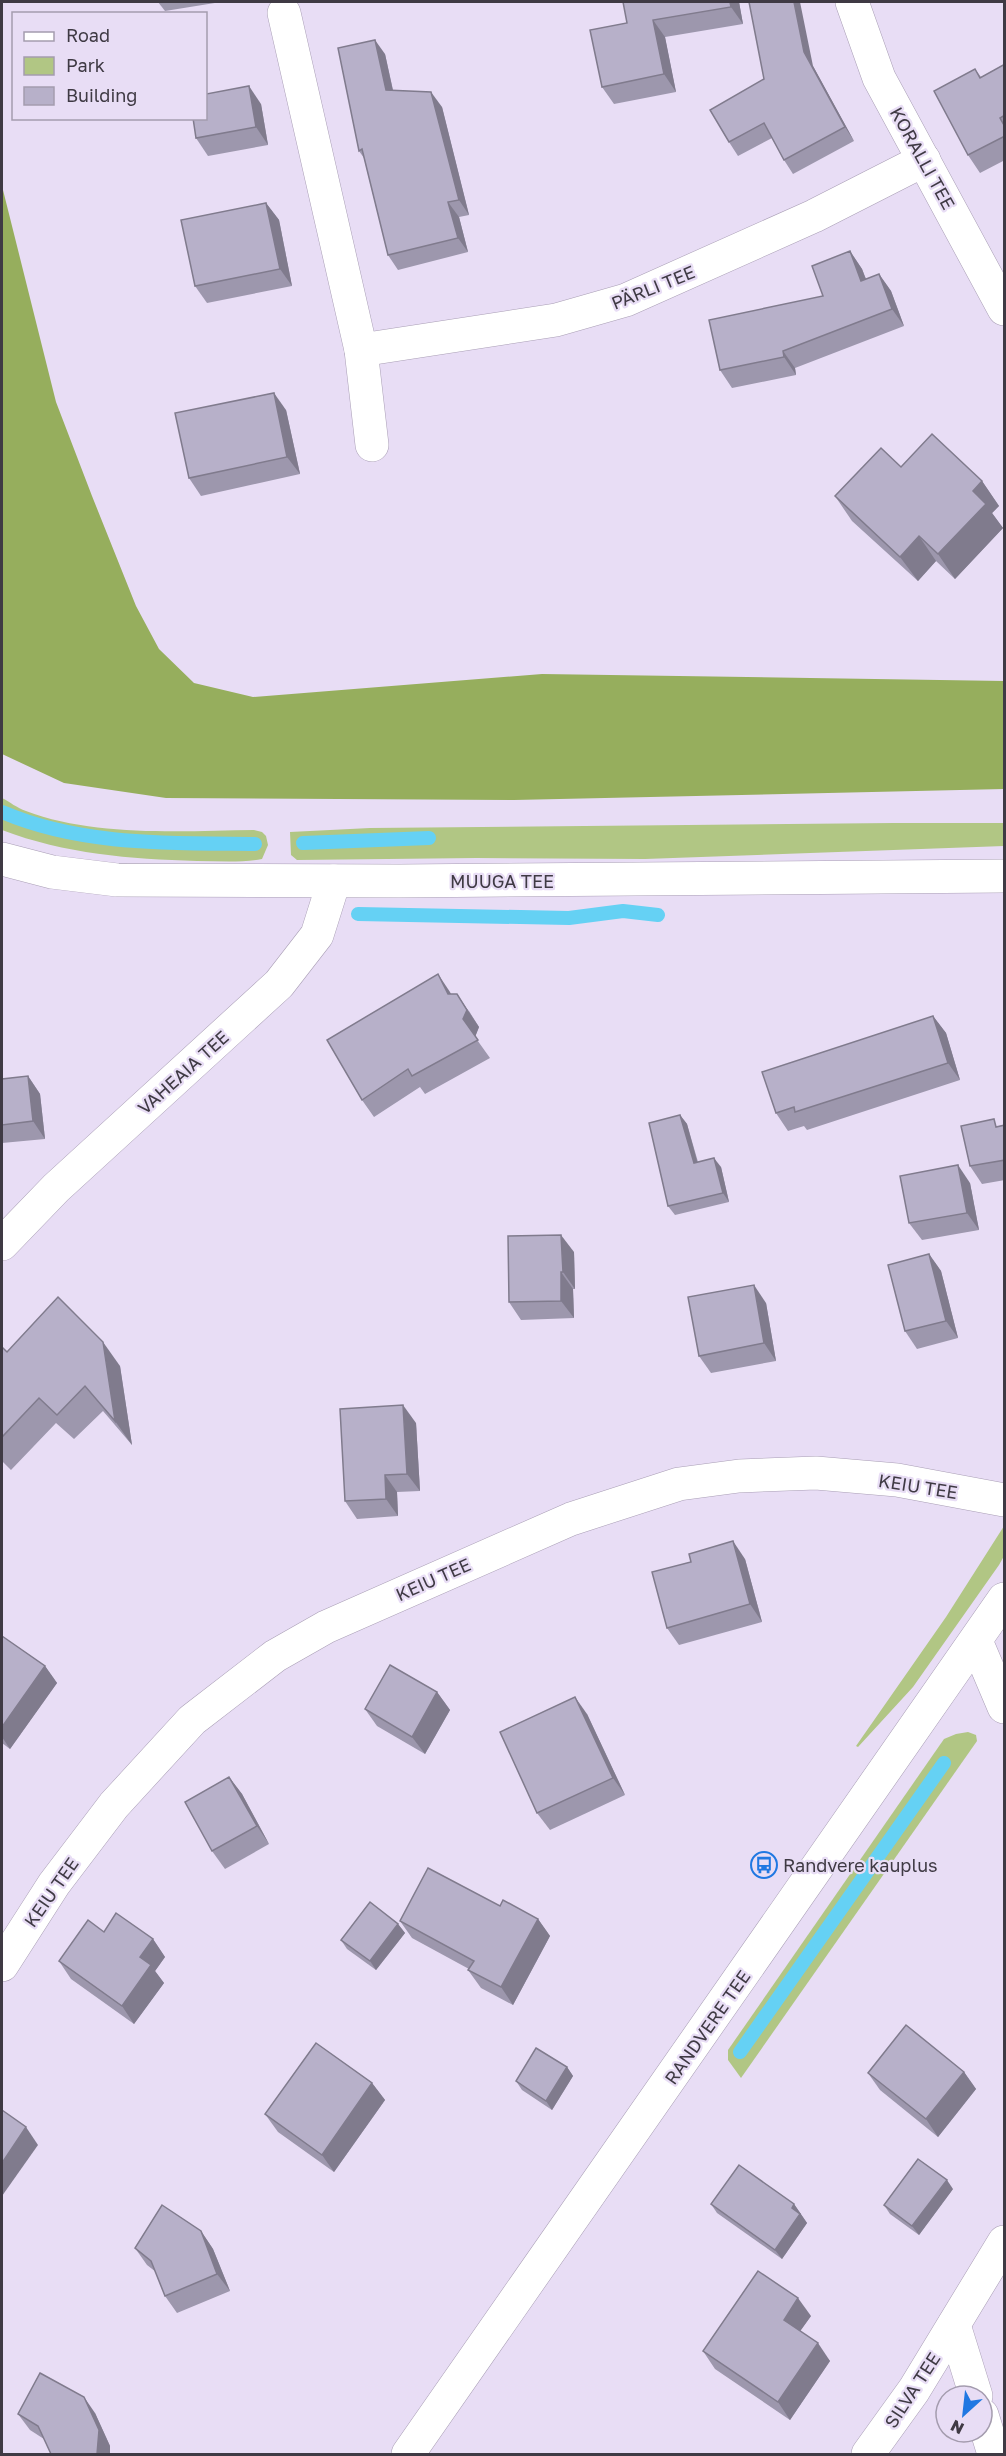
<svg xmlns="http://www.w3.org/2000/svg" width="1006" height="2456" font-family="'Golos Text',sans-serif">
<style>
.green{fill:#b1c684}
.forest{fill:#96ae5d}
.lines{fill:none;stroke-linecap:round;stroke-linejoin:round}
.stream{stroke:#65d1f4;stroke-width:14}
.street-casing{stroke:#a99eb5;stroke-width:34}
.secondary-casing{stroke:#a99eb5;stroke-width:34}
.street{stroke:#fff;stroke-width:33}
.secondary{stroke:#fff;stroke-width:33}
.wall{fill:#9d97ad}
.shaded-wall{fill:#807b8d}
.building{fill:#b7b0c9;stroke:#807b8d;stroke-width:1.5}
.labels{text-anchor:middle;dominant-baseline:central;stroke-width:4.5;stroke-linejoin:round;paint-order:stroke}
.street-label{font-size:18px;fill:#3f3a44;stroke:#e8ddf5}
.poi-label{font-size:18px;fill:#3f3a44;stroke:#e8ddf5;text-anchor:start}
</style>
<rect width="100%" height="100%" fill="#e8ddf5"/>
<g class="green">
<path d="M2,798C10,802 17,808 26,811C94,837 182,831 254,830L262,832L266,836L268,845L262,859C240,863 218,861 197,861C130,859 65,854 2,830Z"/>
<path d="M893,823H1004V846L645,859L476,858L297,860L291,855L290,832L370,828Z"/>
<path d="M1004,1526V1556L999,1565L913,1687L858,1747L856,1746L946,1617Z"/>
<path d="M968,1732L976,1735L977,1741L741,2078L728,2060V2050L944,1739L956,1734Z"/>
</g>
<path class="forest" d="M2,186L56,402L92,496L136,606L159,649L194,683L253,697L542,674L1004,681V789L514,800L166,798L64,783L2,754Z"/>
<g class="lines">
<g class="stream">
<path d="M2,812C81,846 170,843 255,844"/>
<path d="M303,843L429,838"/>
<path d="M358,914L569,918L623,911L658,915"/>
<path d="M740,2052L944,1763"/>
</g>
<defs>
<g id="street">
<path d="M852,2L879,78L1004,309"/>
<path d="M284,13L361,350L372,445"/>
<path d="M361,350L556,320L626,300L814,216L924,160"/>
<path d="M2,1244L56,1188L279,984L317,935L334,881"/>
<path d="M976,1641L1004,1707"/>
<path d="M2,1965L54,1884L114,1805L192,1720L275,1656L326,1627L571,1519L679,1484L739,1476L816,1473L897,1480L1004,1500"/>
<path d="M954,2325L976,2396"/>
<path d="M982,2415L994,2454"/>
<path d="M868,2454L914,2390L1004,2242"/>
</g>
<g id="secondary">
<path d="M2,859L52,872L117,880L399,881L1004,876"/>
<path d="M408,2454L1004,1599"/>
</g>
</defs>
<use href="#street" class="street-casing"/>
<use href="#secondary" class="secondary-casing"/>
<use href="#street" class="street"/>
<use href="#secondary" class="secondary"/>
</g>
<g class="wall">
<path d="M158,2H221L165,11Z"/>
<path d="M739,2L743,24L665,37L676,92L614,104L602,87L627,23Z"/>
<path d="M385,54L393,90L442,107L469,215L459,217L468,252L398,270L388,255L364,158L359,151Z"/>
<path d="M1005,64V160L980,173L968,155L975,69L981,77Z"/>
<path d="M813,66L854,141L793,174L784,160L772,138L738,156L729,142Z"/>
<path d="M261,104L268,145L208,156L196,138Z"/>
<path d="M266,203L279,220L292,286L207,303L195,286Z"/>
<path d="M850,251L862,269L866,279L879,274L891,291L904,326L795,368L796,375L732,388L720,370L823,296Z"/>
<path d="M286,410L300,474L201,496L189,478Z"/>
<path d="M901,467L982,481L999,506L992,513L1003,528L955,579L936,561L918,581L852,521L835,496Z"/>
<path d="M451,994L469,1011L479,1027L475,1037L490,1058L425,1094L420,1087L374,1117L362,1100Z"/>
<path d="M933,1016L946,1033L960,1080L807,1130L804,1126L788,1131L776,1113Z"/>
<path d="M28,1076L40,1094L45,1139L2,1143V1079Z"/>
<path d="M680,1115L687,1124L698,1162L721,1167L729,1202L675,1215L668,1206Z"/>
<path d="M1005,1125V1180L982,1184L970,1166L999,1126Z"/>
<path d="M970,1183L979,1230L922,1240L909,1223Z"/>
<path d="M574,1252L575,1289H573L574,1318L521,1320L509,1302Z"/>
<path d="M929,1254L941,1271L958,1338L917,1349L905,1331Z"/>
<path d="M766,1303L776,1361L711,1373L699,1356Z"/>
<path d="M2,1347L7,1352L120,1366L132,1445L103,1411L74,1439L56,1423L11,1470L2,1461Z"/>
<path d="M416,1423L420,1491L397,1492L398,1516L357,1519L345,1501Z"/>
<path d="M745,1559L762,1622L679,1645L667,1628Z"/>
<path d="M2,1636L45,1666L57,1683L10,1749L2,1743Z"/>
<path d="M437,1692L450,1710L425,1754L377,1726L365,1709Z"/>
<path d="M587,1714L625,1795L550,1830L537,1813Z"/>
<path d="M229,1777L242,1794L269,1844L225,1869L212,1851Z"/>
<path d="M500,1906L538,1919L550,1936L513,2005L481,1988L468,1970L469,1969L412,1938L400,1921Z"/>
<path d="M398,1924L405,1933L376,1970L347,1949L341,1940Z"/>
<path d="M104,1932L153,1939L165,1957L155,1971L164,1983L134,2024L71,1979L59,1961Z"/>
<path d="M567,2067L573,2076L552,2110L522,2090L516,2081Z"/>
<path d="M964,2072L976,2089L938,2137L880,2090L868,2073Z"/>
<path d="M372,2083L385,2100L334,2172L278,2132L265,2114Z"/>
<path d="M953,2189L919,2235L890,2214L884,2205Z"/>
<path d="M711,2204H794L807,2223L782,2259L717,2213Z"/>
<path d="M201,2231L213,2249L230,2291L177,2313L165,2296L156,2272L147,2265L135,2248Z"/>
<path d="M811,2316L800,2331L830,2361L790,2420L715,2369L703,2351Z"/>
<path d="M95,2413L110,2446L44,2439L30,2430L18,2414Z"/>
</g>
<g class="shaded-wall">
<path d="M730,2H739L743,24L731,7Z"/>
<path d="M794,2H800L813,66L854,141L845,127L804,52Z"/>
<path d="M653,20L665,37L676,92L664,74Z"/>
<path d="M375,40L385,54L396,105L386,90Z"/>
<path d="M249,86L261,104L268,145L256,127Z"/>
<path d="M431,92L442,107L469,215L459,200Z"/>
<path d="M448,202L459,217L468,252L458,238Z"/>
<path d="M266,203L279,220L292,286L280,269Z"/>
<path d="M850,251L862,269L873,298L861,281Z"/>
<path d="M879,274L891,291L904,326L892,309Z"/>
<path d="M783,351L795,368L796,375L784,357Z"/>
<path d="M274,393L286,410L300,474L287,457Z"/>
<path d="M982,481L999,506L992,513L1003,528L955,579L938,554L973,491Z"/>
<path d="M919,536L936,561L918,581L900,557Z"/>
<path d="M438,974L450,992L460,1011L448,994Z"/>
<path d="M457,994L479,1027L475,1037L463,1019Z"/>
<path d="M933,1016L946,1033L960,1080L948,1063Z"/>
<path d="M28,1076L40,1094L45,1139L33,1121Z"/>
<path d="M680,1115L687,1124L700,1172L694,1163Z"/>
<path d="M714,1158L721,1167L729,1202L723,1193Z"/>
<path d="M958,1165L970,1183L979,1230L967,1213Z"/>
<path d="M561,1235L574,1252L575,1289L563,1272Z"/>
<path d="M929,1254L941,1271L958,1338L946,1321Z"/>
<path d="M561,1272L573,1289L574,1318L561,1301Z"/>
<path d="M754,1285L766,1303L776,1361L764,1343Z"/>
<path d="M103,1342L120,1366L132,1445L115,1421Z"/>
<path d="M403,1405L416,1423L420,1491L407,1474Z"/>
<path d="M385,1475L397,1492L398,1516L386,1499Z"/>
<path d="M733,1541L745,1559L762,1622L750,1604Z"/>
<path d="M45,1666L57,1683L10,1749L2,1737V1727Z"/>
<path d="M437,1692L450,1710L425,1754L412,1737Z"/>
<path d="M575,1697L587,1714L625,1795L613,1778Z"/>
<path d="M229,1777L242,1794L269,1844L257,1826Z"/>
<path d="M538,1919L550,1936L513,2005L501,1987Z"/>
<path d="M398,1924L405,1933L376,1970L370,1961Z"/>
<path d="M153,1939L165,1957L155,1971L164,1983L134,2024L122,2006L140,1957Z"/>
<path d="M567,2067L573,2076L552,2110L546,2101Z"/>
<path d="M964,2072L976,2089L938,2137L926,2119Z"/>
<path d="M372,2083L385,2100L334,2172L322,2155Z"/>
<path d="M26,2127L38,2145L2,2196V2163Z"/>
<path d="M947,2180L953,2189L919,2235L912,2226Z"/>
<path d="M794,2204L807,2223L782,2259L775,2250L792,2208Z"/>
<path d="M201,2231L213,2249L230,2291L217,2274Z"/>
<path d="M798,2298L811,2316L796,2337L784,2320Z"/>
<path d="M818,2343L830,2361L790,2420L778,2402Z"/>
<path d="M84,2397L95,2413L110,2446V2454H97Z"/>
</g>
<g class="building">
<path d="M623,2H730L731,7L653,20L664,74L602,87L590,30L627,23Z"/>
<path d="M749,2H794L804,52L845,127L784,160L764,123L729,142L710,110L764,79Z"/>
<path d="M375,40L386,90L431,92L459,200L448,202L458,238L388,255L362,149L359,151L338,48Z"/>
<path d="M1005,64V115L1000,118L1005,127V136L968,155L934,91L975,69L980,78Z"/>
<path d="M249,86L256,127L196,138L193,118H206V94Z"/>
<path d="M266,203L280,269L195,286L181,220Z"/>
<path d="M850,251L861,281L879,274L892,309L783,351L784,357L720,370L709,320L823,296L812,266Z"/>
<path d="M274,393L287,457L189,478L175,413Z"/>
<path d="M932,434L982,481L973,491L986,504L938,554L919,536L900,557L835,496L881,448L901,467Z"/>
<path d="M438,974L448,994H457L467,1010L463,1019L478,1040L412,1076L408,1069L362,1100L327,1040Z"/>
<path d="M933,1016L948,1063L795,1112L794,1107L776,1113L762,1072Z"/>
<path d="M28,1076L33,1121L2,1125V1079Z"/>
<path d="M680,1115L694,1163L714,1158L723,1193L668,1206L649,1123Z"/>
<path d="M994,1119L996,1127L1005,1125V1160L970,1166L961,1126Z"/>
<path d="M958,1165L967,1213L909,1223L900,1176Z"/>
<path d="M561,1235L563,1272H561V1301L509,1302L508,1236Z"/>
<path d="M929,1254L946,1321L905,1331L888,1265Z"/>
<path d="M754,1285L764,1343L699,1356L688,1297Z"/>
<path d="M58,1297L103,1342L115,1421L85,1386L57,1415L39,1398L2,1437V1347L7,1352Z"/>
<path d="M403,1405L407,1474L385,1475L386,1499L345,1501L340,1409Z"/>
<path d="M733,1541L750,1604L667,1628L652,1572L691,1562L689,1554Z"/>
<path d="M2,1636L45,1666L2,1727Z"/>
<path d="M390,1665L437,1692L412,1737L365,1709Z"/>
<path d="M575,1697L613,1778L537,1813L500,1732Z"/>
<path d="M229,1777L257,1826L212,1851L185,1802Z"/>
<path d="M428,1868L500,1906L503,1900L538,1919L501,1987L468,1970L474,1961L400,1921Z"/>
<path d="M370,1902L398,1924L370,1961L341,1940Z"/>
<path d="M116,1913L153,1939L140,1957L151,1965L122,2006L59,1961L88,1920L104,1932Z"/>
<path d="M906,2025L964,2072L926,2119L868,2073Z"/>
<path d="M316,2043L372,2083L322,2155L265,2114Z"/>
<path d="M536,2048L567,2067L546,2101L516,2081Z"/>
<path d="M2,2110L26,2127L2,2163Z"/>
<path d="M918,2159L947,2180L912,2226L884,2205Z"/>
<path d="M739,2165L794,2204L792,2208L800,2214L775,2250L711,2204Z"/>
<path d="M162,2205L201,2231L217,2274L165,2296L151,2261L135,2248Z"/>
<path d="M758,2271L798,2298L784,2320L818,2343L778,2402L703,2351Z"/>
<path d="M40,2373L84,2397L99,2430L97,2454H51L38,2426L18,2414Z"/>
</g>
<defs>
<symbol id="bus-ring" viewBox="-11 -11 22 22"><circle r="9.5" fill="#e8ddf5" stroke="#2078e2" stroke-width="1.5"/><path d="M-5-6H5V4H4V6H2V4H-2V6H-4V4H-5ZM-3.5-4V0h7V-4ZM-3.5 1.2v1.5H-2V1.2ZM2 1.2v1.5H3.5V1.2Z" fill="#2078e2"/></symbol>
</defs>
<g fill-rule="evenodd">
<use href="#bus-ring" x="749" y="1850" width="30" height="30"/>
</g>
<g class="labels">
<g class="street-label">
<text transform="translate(923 158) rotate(61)">KORALLI TEE</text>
<text transform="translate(653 287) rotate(-22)">PÄRLI TEE</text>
<text x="502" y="881">MUUGA TEE</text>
<text transform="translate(183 1072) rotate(-42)">VAHEAIA TEE</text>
<text transform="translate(918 1486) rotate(9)">KEIU TEE</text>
<text transform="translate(433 1579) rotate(-24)">KEIU TEE</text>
<text transform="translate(51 1892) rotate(-55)">KEIU TEE</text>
<text transform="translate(707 2027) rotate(-55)">RANDVERE TEE</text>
<text transform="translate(912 2390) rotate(-57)">SILVA TEE</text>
</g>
<g class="poi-label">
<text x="783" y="1865">Randvere kauplus</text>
</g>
</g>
<rect width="1006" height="2456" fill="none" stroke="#3f3a44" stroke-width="6"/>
<rect x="12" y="12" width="195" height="108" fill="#e8ddf5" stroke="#a49cae" stroke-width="1.5"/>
<rect x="24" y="32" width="30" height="9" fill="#ffffff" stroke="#a49cae" stroke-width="1.5"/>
<text x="66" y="42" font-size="18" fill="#3f3a44">Road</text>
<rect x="24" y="57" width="30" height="18" fill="#b1c684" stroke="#a49cae" stroke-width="1.5"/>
<text x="66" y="72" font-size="18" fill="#3f3a44">Park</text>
<rect x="24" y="87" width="30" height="18" fill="#b7b0c9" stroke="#a49cae" stroke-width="1.5"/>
<text x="66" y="102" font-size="18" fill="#3f3a44">Building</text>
<g transform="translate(964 2414) rotate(207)"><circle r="28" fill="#e8ddf5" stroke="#a49cae" stroke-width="1.5"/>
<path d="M0-4.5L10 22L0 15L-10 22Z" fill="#2078e2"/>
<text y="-9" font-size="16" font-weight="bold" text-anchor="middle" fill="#3f3a44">N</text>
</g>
</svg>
